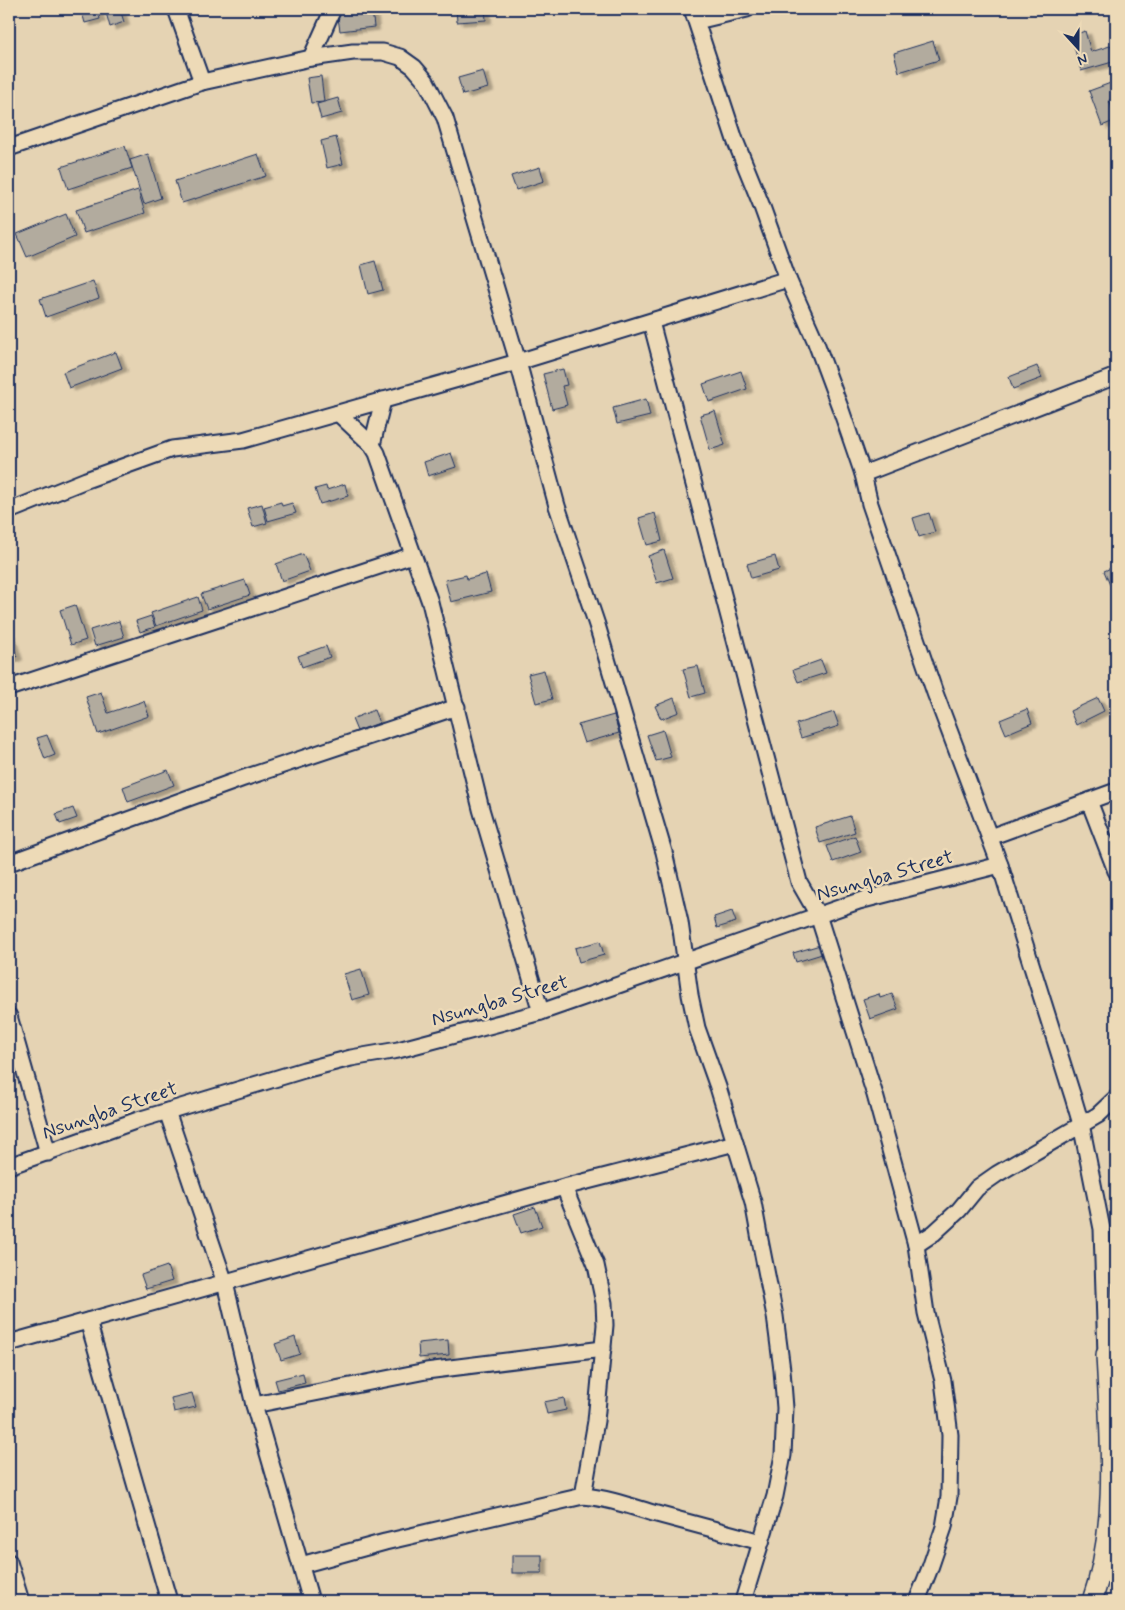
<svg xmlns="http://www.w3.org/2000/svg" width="1125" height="1610" font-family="Mynerve,sans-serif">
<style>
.building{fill:#b2ab9e;stroke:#1b2f5e;filter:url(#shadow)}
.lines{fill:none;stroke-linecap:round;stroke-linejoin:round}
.minor-casing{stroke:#1b2f5e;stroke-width:19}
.tertiary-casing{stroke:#1b2f5e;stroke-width:22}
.minor{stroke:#eddab7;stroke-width:15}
.tertiary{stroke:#eddab7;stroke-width:19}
.labels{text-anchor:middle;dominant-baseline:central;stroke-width:5;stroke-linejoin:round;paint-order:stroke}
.street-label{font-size:20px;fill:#1b2f5e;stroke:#eddab7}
</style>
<defs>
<filter id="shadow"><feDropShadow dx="5.5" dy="3" stdDeviation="1" flood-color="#0004"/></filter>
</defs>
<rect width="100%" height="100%" fill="#e5d3b3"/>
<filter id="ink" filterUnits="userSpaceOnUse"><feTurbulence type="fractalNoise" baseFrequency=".02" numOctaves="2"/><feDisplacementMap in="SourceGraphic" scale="10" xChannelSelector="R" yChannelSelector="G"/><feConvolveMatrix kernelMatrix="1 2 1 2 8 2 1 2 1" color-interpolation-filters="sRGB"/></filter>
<g filter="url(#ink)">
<g class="building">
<path d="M81,9H97L100,19L85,23Z"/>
<path d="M105,9H120L124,22L110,27Z"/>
<path d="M360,9H372L374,27L340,31L337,11Z"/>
<path d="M456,9H485L486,20L457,22Z"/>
<path d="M1085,31L1091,52L1116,44V61L1081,71L1071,36Z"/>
<path d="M933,41L939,60L899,72L894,53Z"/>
<path d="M483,71L488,88L463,95L458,78Z"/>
<path d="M321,76L324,102L311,103L307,78Z"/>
<path d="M1116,81V97L1109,100L1116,120L1102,126L1089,91Z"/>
<path d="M338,98L342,113L321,119L317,104Z"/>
<path d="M336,137L343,164L327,168L321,141Z"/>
<path d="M125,146L132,168L68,189L61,167Z"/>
<path d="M148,154L161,198L144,204L130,160Z"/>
<path d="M258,154L266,176L182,203L175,181Z"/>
<path d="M540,167L544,181L516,190L511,176Z"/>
<path d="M138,190L145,213L84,233L76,210Z"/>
<path d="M66,214L75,237L27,257L17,234Z"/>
<path d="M375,261L383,290L368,294L361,265Z"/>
<path d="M93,281L99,298L46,317L40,299Z"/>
<path d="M116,352L122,368L69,388L63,372Z"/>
<path d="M1037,366L1042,378L1013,389L1009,377Z"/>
<path d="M563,369L567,385L562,386L567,405L552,409L543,374Z"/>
<path d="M741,371L747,389L709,402L703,384Z"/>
<path d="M646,399L650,416L617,424L613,408Z"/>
<path d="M715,411L725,445L710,450L700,415Z"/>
<path d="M451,453L456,467L428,476L424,462Z"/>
<path d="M345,484L348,496L320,504L315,489L326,486L327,490Z"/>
<path d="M281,502L282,506L292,503L296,513L268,521L264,507Z"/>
<path d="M262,504L267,523L253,527L247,508Z"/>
<path d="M655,513L662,541L647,545L639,518Z"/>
<path d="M929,513L935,532L919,537L913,518Z"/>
<path d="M664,550L673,578L657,583L648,556Z"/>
<path d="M303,554L310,571L282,581L276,564Z"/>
<path d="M775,556L779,570L751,578L747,564Z"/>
<path d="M1116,566V582L1110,585L1104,571Z"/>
<path d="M486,574L491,592L451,602L445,580L466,575L467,579Z"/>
<path d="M245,580L250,595L207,609L201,594Z"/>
<path d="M198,597L202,610L156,626L151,613Z"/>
<path d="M75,605L86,640L71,645L60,610Z"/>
<path d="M151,616L155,627L140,632L136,621Z"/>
<path d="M119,621L124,637L95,646L90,630Z"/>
<path d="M9,633L17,657L9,660Z"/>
<path d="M326,646L330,657L302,667L298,656Z"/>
<path d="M821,660L826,673L798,682L793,670Z"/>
<path d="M698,666L705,693L691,697L683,669Z"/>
<path d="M544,670L552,699L536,703L528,674Z"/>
<path d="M101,692L108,713L144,701L149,716L98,734L86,697Z"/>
<path d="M674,698L679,712L661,719L655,706Z"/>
<path d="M1098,698L1104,711L1076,725L1070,711Z"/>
<path d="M1027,709L1032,723L1006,734L1000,720Z"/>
<path d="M374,710L379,723L357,731L352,719Z"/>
<path d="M834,712L839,726L801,738L796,724Z"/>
<path d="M614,715L619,733L584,743L578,725Z"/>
<path d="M663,730L671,757L656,761L647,735Z"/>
<path d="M47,735L55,755L45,759L37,738Z"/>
<path d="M168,770L174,785L128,802L123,787Z"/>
<path d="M73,808L77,818L60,824L56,814Z"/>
<path d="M850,816L855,832L820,843L815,827Z"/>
<path d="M855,836L861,852L833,862L827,846Z"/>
<path d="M732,911L736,922L717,928L714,917Z"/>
<path d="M600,941L604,955L579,962L575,948Z"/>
<path d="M820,945L822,954L796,962L793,953Z"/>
<path d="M361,969L369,995L352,1000L344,974Z"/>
<path d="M879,994L880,998L892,994L898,1009L870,1019L863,999Z"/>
<path d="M535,1207L542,1226L521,1233L514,1214Z"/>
<path d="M167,1266L172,1281L146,1289L141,1275Z"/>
<path d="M295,1337L300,1354L281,1360L275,1344Z"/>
<path d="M448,1340L449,1355L419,1358L418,1343Z"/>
<path d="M303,1373L305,1383L278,1390L275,1380Z"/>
<path d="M192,1393L196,1407L174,1412L171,1398Z"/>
<path d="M564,1398L566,1410L547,1414L544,1402Z"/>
<rect x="512" y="1555" width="30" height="18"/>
</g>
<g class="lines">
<defs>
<g id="minor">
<path d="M176,9L202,82"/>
<path d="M692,9L735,140L761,204L788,279L815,340L841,410L863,474L870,504L935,693L1000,865L1073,1097L1081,1124L1102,1229L1106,1355"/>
<path d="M697,21L747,9"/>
<path d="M311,58L333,9"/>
<path d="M9,148L202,82L311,58L353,52H383L400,57L414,67L426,81L445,118L518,362L557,506L597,625L664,852L680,922L690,995L697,1028L718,1087L753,1202L760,1240L775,1316L782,1370L785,1408L783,1455L775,1496L743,1601"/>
<path d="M651,322L799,882L818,915L875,1095L916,1245L926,1313L943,1381L950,1435L949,1497L944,1527L930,1568L917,1601"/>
<path d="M338,413L372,445L377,453L430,602L481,809L541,1012"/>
<path d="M372,445L383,400"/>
<path d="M863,474L1116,376"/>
<path d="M9,511L86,480L172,449L243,440L518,362L788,279"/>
<path d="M9,688L413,555"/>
<path d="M1089,801L1116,871"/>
<path d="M990,837L1116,791"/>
<path d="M9,863L241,779L457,707"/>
<path d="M9,1016L48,1153"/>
<path d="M167,1111L225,1283L254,1405L311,1601"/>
<path d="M9,1166L138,1120L304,1070L351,1058L398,1050L541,1012L859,901L1000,865"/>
<path d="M564,1187L596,1265L604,1303L605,1325L596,1421L583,1496"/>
<path d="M916,1245L934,1233L959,1210L977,1188L997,1174L1098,1115L1116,1098"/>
<path d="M88,1321L169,1601"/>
<path d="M9,1343L564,1187L735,1143"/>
<path d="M254,1405L426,1371L603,1349"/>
<path d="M9,1562L21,1601"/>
<path d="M301,1565L385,1542L583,1496C608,1498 630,1506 653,1513C689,1523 725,1532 761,1542"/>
</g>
<path id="tertiary" d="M1092,1601C1119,1524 1110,1436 1106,1355L1116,1351"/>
</defs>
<use href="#minor" class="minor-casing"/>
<use href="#tertiary" class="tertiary-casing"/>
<use href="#minor" class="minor"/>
<use href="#tertiary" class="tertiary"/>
</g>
</g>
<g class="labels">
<g class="street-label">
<text transform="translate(885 876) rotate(-16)">Nsungba Street</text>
<text transform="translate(500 1001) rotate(-16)">Nsungba Street</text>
<text transform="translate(110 1111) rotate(-19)">Nsungba Street</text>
</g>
</g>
<rect width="1125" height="1610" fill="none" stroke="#eddab7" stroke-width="30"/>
<rect x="15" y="15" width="1095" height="1580" fill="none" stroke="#1b2f5e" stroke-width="2" filter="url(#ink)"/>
<g transform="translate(1078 48) rotate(159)" stroke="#eddab7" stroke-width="4" paint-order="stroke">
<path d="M0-4L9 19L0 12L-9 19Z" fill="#1b2f5e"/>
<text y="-8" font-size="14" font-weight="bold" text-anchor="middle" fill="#1b2f5e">N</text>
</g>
</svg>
